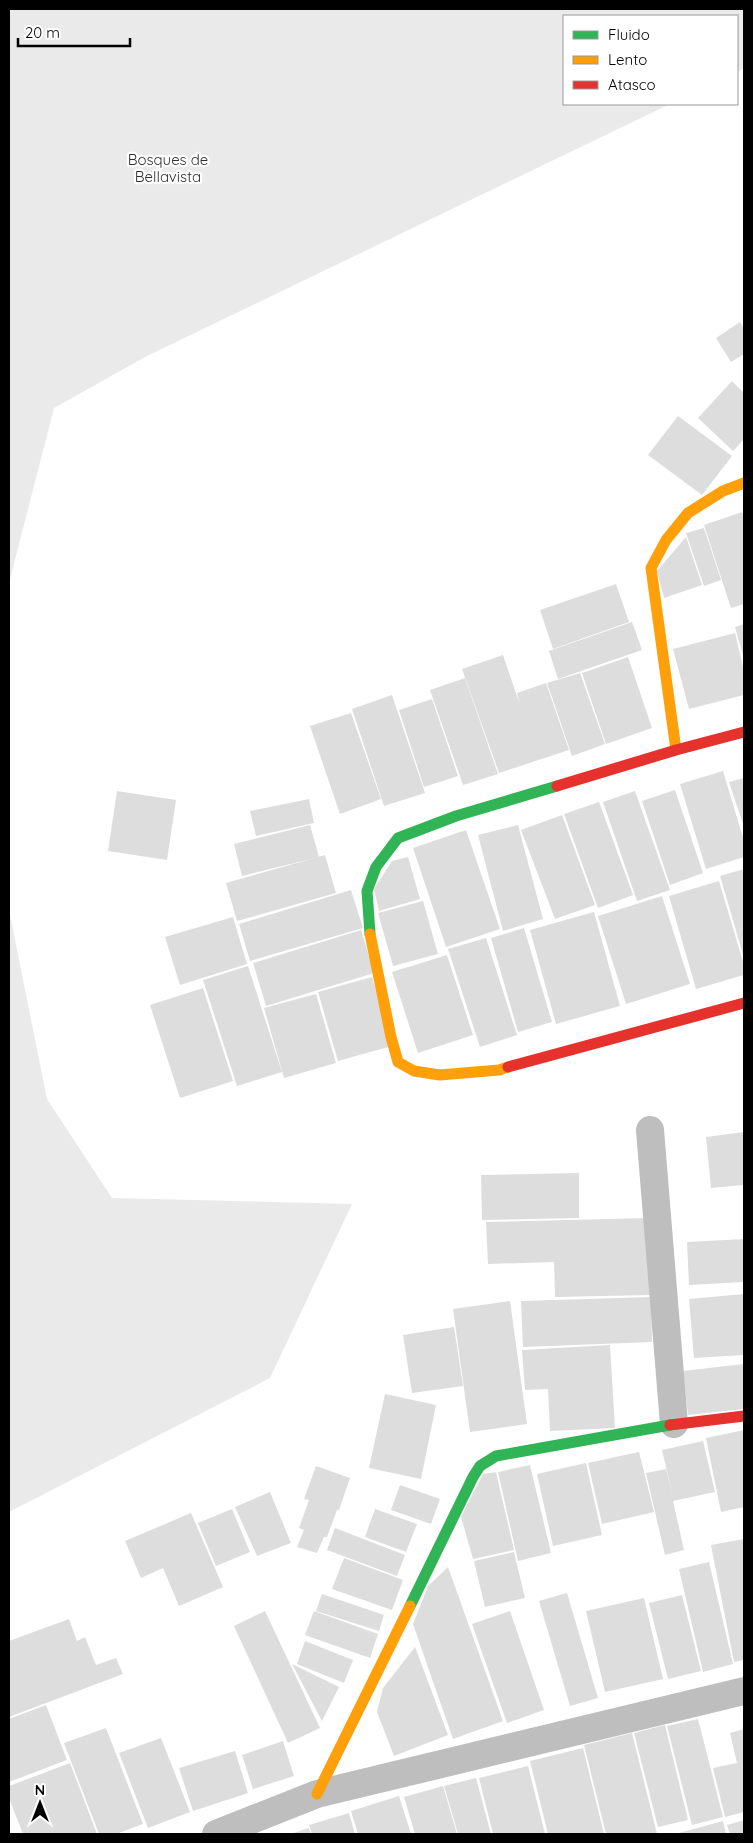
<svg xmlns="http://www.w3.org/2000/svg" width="753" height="1843" font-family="Quicksand,sans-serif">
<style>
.green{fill:#eaeaea}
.building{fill:#ddd}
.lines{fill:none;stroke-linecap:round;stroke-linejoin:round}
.street{stroke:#bebebe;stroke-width:28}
.fast{stroke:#30b455;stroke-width:11}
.slow{stroke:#ff9f0a;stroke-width:11}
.jam{stroke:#e5322d;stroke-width:11}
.labels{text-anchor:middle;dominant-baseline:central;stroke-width:4.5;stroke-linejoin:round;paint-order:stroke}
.park-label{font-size:15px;fill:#303030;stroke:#fff}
</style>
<rect width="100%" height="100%" fill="#fff"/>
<g class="green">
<path d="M9,9H744V68L737,72V16H564V104H670L147,356L54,408L9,583Z"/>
<path d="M9,910L47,1099L112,1198L352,1204L270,1378L9,1512Z"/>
</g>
<g class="building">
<path d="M740,322L744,329V354L731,362L716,338Z"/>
<path d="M732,381L744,393V439L733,451L698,418Z"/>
<path d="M678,416L732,456L702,495L648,455Z"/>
<path d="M742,512L744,519V604L731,608L704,525Z"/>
<path d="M704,528L721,580L704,586L686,533Z"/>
<path d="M686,537L702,585L664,598L657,571Z"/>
<path d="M616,584L629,622L553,649L540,610Z"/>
<path d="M632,622L642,650L558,679L549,651Z"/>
<path d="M744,624V659L735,627Z"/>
<path d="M735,633L744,671V695L689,709L673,649Z"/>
<path d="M503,655L519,702L517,693L546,683L569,750L499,773L462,669Z"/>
<path d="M628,657L652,728L606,744L582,673Z"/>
<path d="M580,673L605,744L572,756L547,683Z"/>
<path d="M465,678L498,774L463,785L430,690Z"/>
<path d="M392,695L425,793L384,806L352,709Z"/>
<path d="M432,699L458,776L424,787L399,710Z"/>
<path d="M351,713L381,799L340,814L310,726Z"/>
<path d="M723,771L744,841V857L706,869L680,784Z"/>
<path d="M744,778V827L729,782Z"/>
<path d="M675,790L703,873L670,885L642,801Z"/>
<path d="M117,791L176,800L167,860L108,851Z"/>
<path d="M635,791L670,890L637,901L603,802Z"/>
<path d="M309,799L314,823L256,836L250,811Z"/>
<path d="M599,802L633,895L598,908L564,814Z"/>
<path d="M562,815L595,905L555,919L521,830Z"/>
<path d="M310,825L319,857L242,876L234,844Z"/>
<path d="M518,825L543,919L503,931L478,835Z"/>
<path d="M466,830L500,929L446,947L413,848Z"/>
<path d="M325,855L336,893L237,921L226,883Z"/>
<path d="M408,857L420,899L379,911L374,889L392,861Z"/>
<path d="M744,869V958L720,876Z"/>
<path d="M719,881L744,965V975L696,989L669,896Z"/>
<path d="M351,890L363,928L250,961L239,924Z"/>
<path d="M662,896L690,984L626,1004L598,916Z"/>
<path d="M423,901L438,954L393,966L378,913Z"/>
<path d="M594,912L620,1006L556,1024L530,930Z"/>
<path d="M233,917L247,964L180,985L165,937Z"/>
<path d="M524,928L552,1022L518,1032L491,938Z"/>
<path d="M361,930L374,973L266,1006L253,963Z"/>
<path d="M486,938L517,1035L480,1047L448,949Z"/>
<path d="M447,955L473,1035L418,1053L392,972Z"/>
<path d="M248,966L282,1072L237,1086L203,980Z"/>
<path d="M372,977L392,1046L338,1061L318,992Z"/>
<path d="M203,988L233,1081L180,1098L150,1005Z"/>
<path d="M316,994L336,1063L284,1078L264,1008Z"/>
<path d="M744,1132V1185L711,1188L706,1137Z"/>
<path d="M579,1173V1218L482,1220L481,1175Z"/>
<path d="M648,1218L650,1295L555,1297L554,1262L488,1264L486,1222Z"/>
<path d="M744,1239V1282L689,1285L687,1242Z"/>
<path d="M744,1294V1355L694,1358L689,1299Z"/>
<path d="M651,1297L652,1342L523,1347L521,1301Z"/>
<path d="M510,1301L527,1424L470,1432L453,1309Z"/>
<path d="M454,1327L463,1386L412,1393L403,1335Z"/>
<path d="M610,1345L615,1428L550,1431L548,1389L525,1390L522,1350Z"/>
<path d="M744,1364V1409L688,1415L683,1371Z"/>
<path d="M385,1394L436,1405L421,1479L369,1468Z"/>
<path d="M744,1430V1507L721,1512L706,1438Z"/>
<path d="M703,1441L715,1492L673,1501L684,1550L665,1555L646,1473L666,1469L673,1497L662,1450Z"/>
<path d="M639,1452L654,1512L602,1524L588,1463Z"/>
<path d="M586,1463L602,1535L553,1546L537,1474Z"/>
<path d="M530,1465L551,1553L518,1561L498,1472Z"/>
<path d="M316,1466L350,1478L339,1510H337L327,1537H324L317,1553L297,1547L304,1530L299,1528L309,1500L304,1499Z"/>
<path d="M496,1472L514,1550L473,1559L461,1517L483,1474Z"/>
<path d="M400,1485L440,1499L431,1524L391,1510Z"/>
<path d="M270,1492L291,1543L257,1556L235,1507Z"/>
<path d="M232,1509L250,1552L216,1566L198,1523Z"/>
<path d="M375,1509L417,1524L406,1552L365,1537Z"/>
<path d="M191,1513L223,1587L179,1606L163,1568L141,1578L125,1541Z"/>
<path d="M335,1528L405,1555L397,1576L327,1550Z"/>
<path d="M744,1539V1660L734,1662L711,1545Z"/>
<path d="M514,1552L525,1598L485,1607L474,1561Z"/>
<path d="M344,1558L403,1580L392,1610L332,1589Z"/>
<path d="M709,1562L733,1664L703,1672L679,1569Z"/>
<path d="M448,1567L503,1721L453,1739L413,1624L428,1586Z"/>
<path d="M567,1593L598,1698L570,1706L539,1601Z"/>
<path d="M322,1594L384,1615L379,1631L316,1611Z"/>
<path d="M682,1595L701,1671L668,1679L649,1603Z"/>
<path d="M644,1598L663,1679L605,1692L586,1611Z"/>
<path d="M265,1611L320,1728L288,1743L234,1626Z"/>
<path d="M314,1611L378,1634L370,1658L305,1635Z"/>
<path d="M510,1611L544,1710L507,1723L472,1624Z"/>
<path d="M69,1619L77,1641L85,1637L96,1665L116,1658L123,1674L9,1717V1641Z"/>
<path d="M305,1641L353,1660L344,1683L297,1664Z"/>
<path d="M415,1647L448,1735L394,1756L377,1712L383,1688Z"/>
<path d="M292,1664L339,1687L322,1721Z"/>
<path d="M46,1705L67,1760L9,1782V1719Z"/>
<path d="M698,1719L723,1817L692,1825L667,1726Z"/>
<path d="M665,1725L688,1820L658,1827L634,1733Z"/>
<path d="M106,1728L143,1824L116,1834H99L64,1743Z"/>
<path d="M744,1729V1812L725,1817L713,1768L737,1763L730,1733Z"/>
<path d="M632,1733L657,1834H606L584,1745Z"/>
<path d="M161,1738L190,1812L148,1828L119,1753Z"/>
<path d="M283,1741L294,1776L253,1789L242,1755Z"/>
<path d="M583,1748L604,1834H548L530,1761Z"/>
<path d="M235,1751L248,1793L193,1811L179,1768Z"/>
<path d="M70,1763L97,1834H23L9,1798V1786Z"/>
<path d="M528,1766L545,1834H493L479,1778Z"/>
<path d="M476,1778L491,1834H458L444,1786Z"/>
<path d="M443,1786L457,1834H415L404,1797Z"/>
<path d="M399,1796L411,1834H358L351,1811Z"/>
<path d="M349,1813L355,1834H312L309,1825Z"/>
<path d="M744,1820V1834H730L727,1825Z"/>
<path d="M723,1821L726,1834H675Z"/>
<path d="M309,1828L311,1834H290Z"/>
</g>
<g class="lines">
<g class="street">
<path d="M650,1130L674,1424"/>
<path d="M216,1834L317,1794L744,1691"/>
</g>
<g class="fast">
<path d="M370,934L367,891L376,867L398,838L456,816L557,786"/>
<path d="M410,1606L473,1477L480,1466L496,1456L670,1425"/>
</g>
<g class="slow">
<path d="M676,750L651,568L666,540L688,513L723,491L744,483"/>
<path d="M370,934L391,1037L398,1062L414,1071L440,1075L499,1070L508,1067"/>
<path d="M317,1794L410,1606"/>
</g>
<g class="jam">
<path d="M557,786L676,750L744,732"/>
<path d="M508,1067L744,1003"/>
<path d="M670,1425L744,1416"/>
</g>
</g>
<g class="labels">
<g class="park-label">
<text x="168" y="159">Bosques de<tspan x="168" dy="17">Bellavista</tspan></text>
</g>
</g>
<rect width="753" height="1843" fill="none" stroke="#000000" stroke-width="20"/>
<rect x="563" y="15" width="175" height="90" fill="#ffffff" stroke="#999999"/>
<rect x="573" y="31" width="25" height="8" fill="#30b455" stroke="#999999"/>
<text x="608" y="40" font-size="15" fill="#000000">Fluido</text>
<rect x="573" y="56" width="25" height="8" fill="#ff9f0a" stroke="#999999"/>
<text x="608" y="65" font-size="15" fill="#000000">Lento</text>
<rect x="573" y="81" width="25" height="8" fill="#e5322d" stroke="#999999"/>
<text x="608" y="90" font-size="15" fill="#000000">Atasco</text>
<g transform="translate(40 1803)" stroke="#ffffff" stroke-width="4" paint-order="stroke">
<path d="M0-4L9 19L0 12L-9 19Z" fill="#000000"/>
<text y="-8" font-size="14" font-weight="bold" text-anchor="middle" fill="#000000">N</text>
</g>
<path d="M18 38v8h112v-8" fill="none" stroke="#000000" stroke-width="2.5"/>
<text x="25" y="38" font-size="15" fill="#000000" stroke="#ffffff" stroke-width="4" paint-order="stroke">20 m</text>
</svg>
